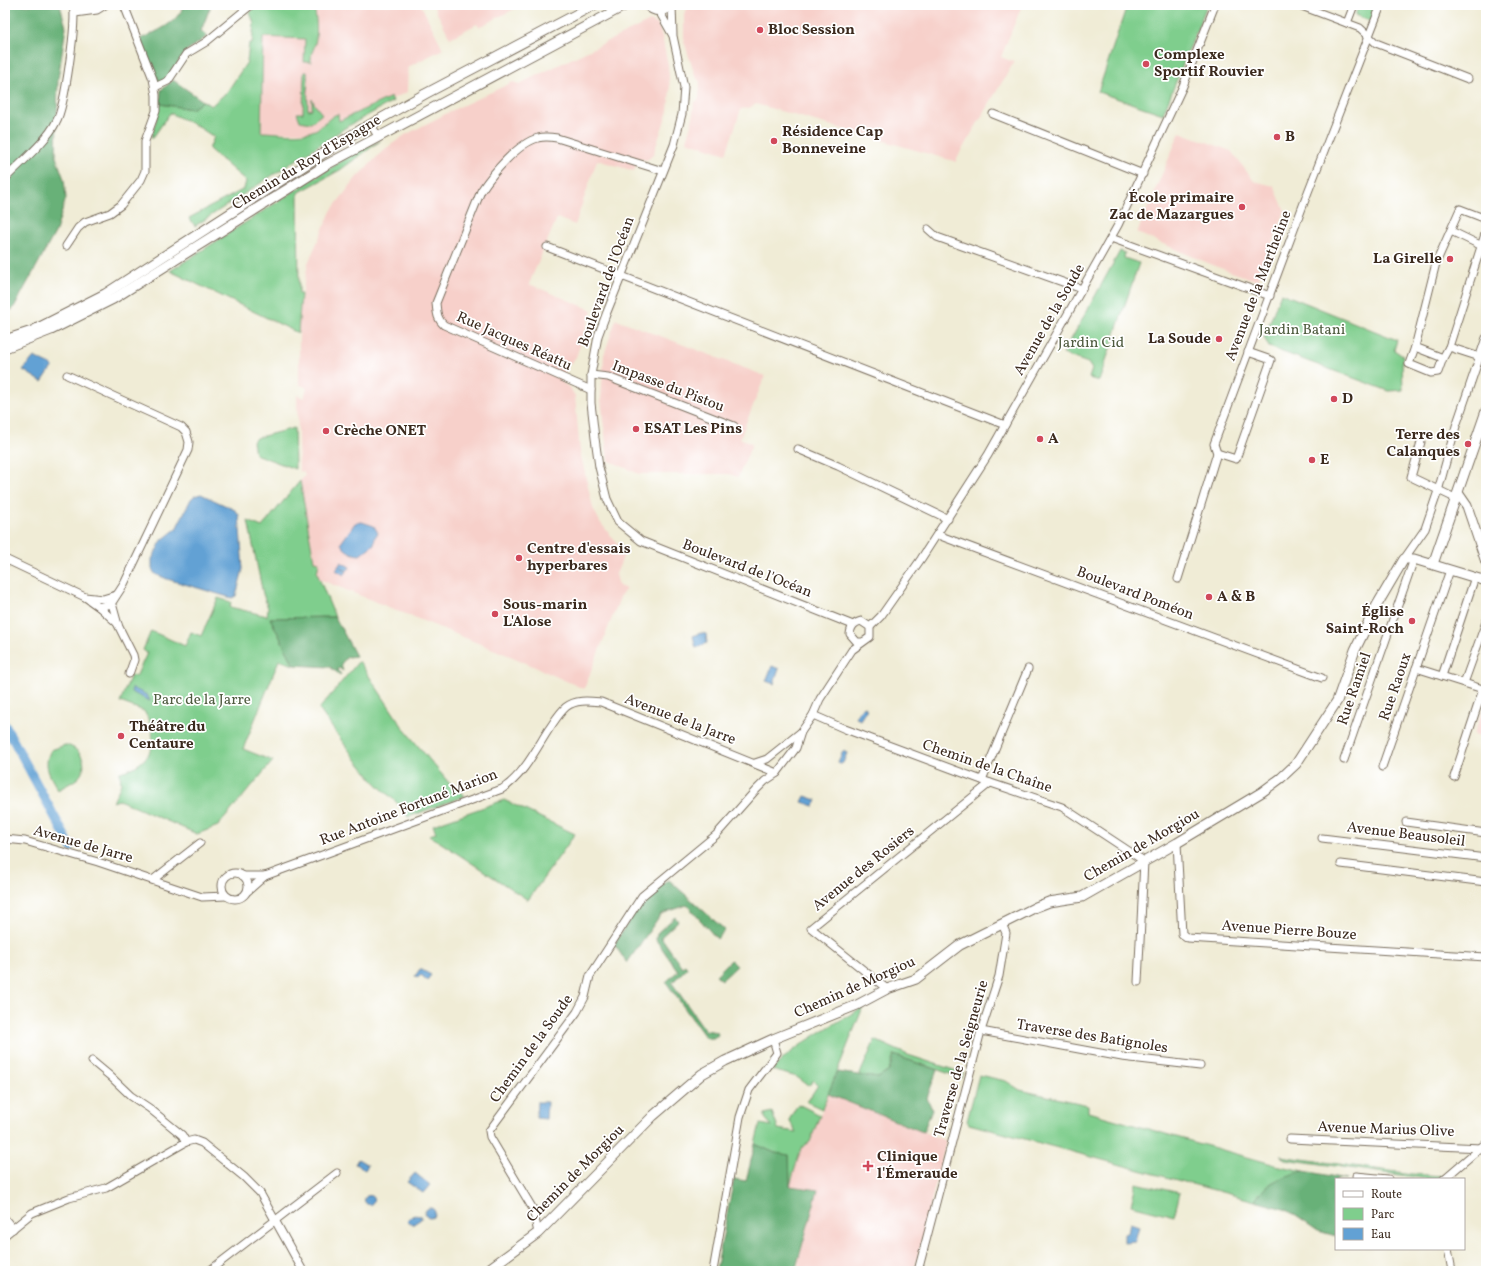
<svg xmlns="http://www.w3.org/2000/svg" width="1491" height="1276" font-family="Vollkorn,serif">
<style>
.built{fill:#f7d0ca}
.green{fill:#7fce8d;stroke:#5d7c56}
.forest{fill:#67b178;stroke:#516e4b}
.water{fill:#62a1d4;stroke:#4e6679}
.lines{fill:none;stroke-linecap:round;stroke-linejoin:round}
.canal{stroke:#62a1d4;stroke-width:9}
.minor-casing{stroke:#7a6e5e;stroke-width:9}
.tertiary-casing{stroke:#7a6e5e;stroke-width:11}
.minor{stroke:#fff;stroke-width:7}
.tertiary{stroke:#fff;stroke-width:9}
.poi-dot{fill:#d1495b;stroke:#fff;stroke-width:1.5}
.labels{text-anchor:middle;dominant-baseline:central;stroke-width:3.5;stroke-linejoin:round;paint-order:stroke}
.poi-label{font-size:15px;font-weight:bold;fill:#3b2a1e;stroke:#fff;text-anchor:start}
.street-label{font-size:15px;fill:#3b2a1e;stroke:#fff}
.park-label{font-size:15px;fill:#4f5b3f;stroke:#fff}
</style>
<rect width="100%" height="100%" fill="#fff"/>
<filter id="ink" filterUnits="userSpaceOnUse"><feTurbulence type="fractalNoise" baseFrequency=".025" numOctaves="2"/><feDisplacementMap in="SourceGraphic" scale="8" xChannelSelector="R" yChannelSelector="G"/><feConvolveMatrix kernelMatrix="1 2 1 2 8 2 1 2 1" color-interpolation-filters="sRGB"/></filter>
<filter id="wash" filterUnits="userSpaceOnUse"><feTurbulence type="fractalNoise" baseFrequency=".012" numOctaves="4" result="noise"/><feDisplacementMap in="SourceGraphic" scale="16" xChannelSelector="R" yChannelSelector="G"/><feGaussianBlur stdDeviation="0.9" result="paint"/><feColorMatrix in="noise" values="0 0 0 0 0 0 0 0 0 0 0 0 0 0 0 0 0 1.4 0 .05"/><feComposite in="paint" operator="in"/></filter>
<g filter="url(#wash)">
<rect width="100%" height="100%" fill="#f0ecd6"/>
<g class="built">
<path d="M314,5H421L443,49L408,67L407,92L320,132H261L260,71L263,37L316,12Z"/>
<path d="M433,5H522L479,27L477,24L450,38Z"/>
<path d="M690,5H1022L1001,57L1014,62L957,158V162L756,104L749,108L741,109L726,154L686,141L692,121L694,103L699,99L700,82L695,76L684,41V14Z"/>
<path d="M650,21L658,25L662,37L668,65L670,89L668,111L653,155L647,160L638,159L634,171L597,160L575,225L557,218L529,284L592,310L576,357L571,363L566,366L563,383L570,388L575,396L580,452L593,508L600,522L619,546L626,550L616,574L619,586L626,589L621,595L584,689L515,658L319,579L317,573L319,563L314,561L302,500L300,481L305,476L303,471L299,472L297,395L304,398L307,388L299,384V311L308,263L331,211L356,178L385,149L405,135L457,108L513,82L519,84Z"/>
<path d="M1180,132L1231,151L1254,181L1274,186L1285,211L1258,281L1220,268L1137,233Z"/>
<path d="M616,319L765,376L740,438L752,444L738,477L729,474H639L608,460L601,399L604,355Z"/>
<path d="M1486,701V738L1474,734Z"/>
<path d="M828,1094L946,1141L914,1271H795L799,1264L790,1186L801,1148L810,1142Z"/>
</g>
<g class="green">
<path d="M255,5H314C316,17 318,32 315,44C313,53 311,50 311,62H304L305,39L263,37L261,132C277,132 300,137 315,130C324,126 329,116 338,114L339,121L391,97L393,101L345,128L195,226L189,218L244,189L246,181L209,149L214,137L197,126L170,113L152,139C151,135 159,112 160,104L192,109L203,101L211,106L227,92L247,62L249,43H252L254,23L250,13Z"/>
<path d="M1127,5H1207L1163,114L1098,92Z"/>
<path d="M1359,5H1378L1372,22L1355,15Z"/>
<path d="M304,72H307L308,110L312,109V99L315,105L322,114L311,123L300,121L297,113H303Z"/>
<path d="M380,141L340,170L298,193L299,294H301L298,333L170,271L321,174L357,152Z"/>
<path d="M1120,251L1125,253L1124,258L1139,263L1099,381L1089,378L1092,369L1088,363L1063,354Z"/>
<path d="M1281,293L1397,340L1394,350L1403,356L1402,360L1403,390L1389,391L1269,347L1264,337Z"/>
<path d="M294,428L295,469L255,454L253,441L256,438Z"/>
<path d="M300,481L314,561L319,562L317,573L335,617L270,618L294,665L279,660L243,749L273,761L218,826L197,834L119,800L113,802L121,784L120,772C153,764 161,740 144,711L120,702L131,675L136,677L147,653L143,650L151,631L185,646L191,632L201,636L218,598L231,602L230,607L267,616L268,608L263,594L248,521L262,527Z"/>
<path d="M359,661L404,729L449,783L465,796L408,817C399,801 383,792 372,779C353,757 336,733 319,709Z"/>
<path d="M65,745C80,747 91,765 78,778C72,783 64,786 58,790C50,776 42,766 51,750Z"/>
<path d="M504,800L575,834L528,900L429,835L436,833L433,825Z"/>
<path d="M863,1007L822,1109L807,1102L818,1085L813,1080L809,1086L797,1077L772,1070C796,1043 832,1026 863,1007Z"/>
<path d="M875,1040L908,1055L963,1073L962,1078L894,1055L889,1071L878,1078L859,1076Z"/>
<path d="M979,1075L1006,1081L1020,1090L1088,1105V1112L1279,1166L1304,1171C1284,1176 1265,1182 1255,1201L969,1124L967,1121Z"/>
<path d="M798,1104L820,1115L810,1142L801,1148L790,1186L789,1155L775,1153L755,1144L760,1124L772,1126L765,1118V1114L772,1112L778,1129L796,1132L789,1120Z"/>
<path d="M1280,1156L1412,1174L1442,1176L1436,1179H1428L1285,1159Z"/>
<path d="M1136,1183L1180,1193L1174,1216L1131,1205Z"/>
</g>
<g class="forest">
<path d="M5,5H60L66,27L58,79L56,157L64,179L66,198L56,231L13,309L5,313Z"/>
<path d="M184,5H211L201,31L208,36L186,51L166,80L157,82L140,39C157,31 177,24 184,5Z"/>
<path d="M173,80L203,101L192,109L160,104L161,90Z"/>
<path d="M335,617L356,656L347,657L341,664L343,671L339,668L337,670L341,674L340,675L330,667L294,665L270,618Z"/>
<path d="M669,880L725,930L717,939L687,905L661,914L627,963L614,944L644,898Z"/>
<path d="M675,917L678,921L661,937L682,967L685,965L687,968L672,983L705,1030L717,1032L718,1035C714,1039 710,1039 705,1037L666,982L678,971L656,940L657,933Z"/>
<path d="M731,960L737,966L722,980L716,975Z"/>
<path d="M894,1055L937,1070L927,1098L932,1109L923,1132L828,1094L837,1072L878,1078L889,1071Z"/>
<path d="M755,1144L775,1153L789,1155L790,1186L818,1190L795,1271H716L734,1179L746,1181Z"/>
<path d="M1304,1171L1347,1179H1336V1236L1318,1231L1287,1210L1255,1201C1265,1182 1284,1176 1304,1171Z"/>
</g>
<g class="water">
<path d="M34,357L53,366L42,382L23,370Z"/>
<path d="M201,494L235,510L239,515L243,569L236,596L232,598L167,579L155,574L152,569V559L162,540L176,529L191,499L194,496Z"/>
<path d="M362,522L374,526L378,533L375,537L374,544L360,555C353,555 343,550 341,543L355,523Z"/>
<path d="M341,562L350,567L347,571L340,567L347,572L344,575L336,570Z"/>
<path d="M701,633L706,634L707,643L696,648L693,636Z"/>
<path d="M772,666L779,669L774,684L766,681Z"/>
<path d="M132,688L147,695L150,701L131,692Z"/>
<path d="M863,706L867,709L860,720L855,717Z"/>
<path d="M843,751L847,753L843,763L840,764L838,762Z"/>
<path d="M805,796L817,800L814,806L802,802Z"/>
<path d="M420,969L431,975L427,980L421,975L418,978L415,976Z"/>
<path d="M537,1102H547L546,1119L536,1118Z"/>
<path d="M358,1159L368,1165L365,1170L355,1164Z"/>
<path d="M415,1173L430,1185L423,1193L407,1182Z"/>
<circle cx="369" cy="1200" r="4.5"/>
<circle cx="430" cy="1213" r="5"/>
<path d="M413,1215L421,1216V1219L412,1225L407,1221Z"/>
<path d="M1130,1223L1139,1226L1135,1241L1124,1242V1234L1128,1233Z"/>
</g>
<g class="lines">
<path class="canal" d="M5,725L71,847"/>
</g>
</g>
<g filter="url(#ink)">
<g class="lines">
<defs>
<g id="minor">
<path d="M672,5L673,36L684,87L682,114L674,145L607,312L598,336L591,375V403L595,438L599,467L607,499L618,522L641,541L853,625"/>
<path d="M1299,5L1360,28L1376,43L1468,79"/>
<path d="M659,11L672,34"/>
<path d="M75,13L97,10L105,5"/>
<path d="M1347,23L1354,5"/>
<path d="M155,87L168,81L186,54L206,42L251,5"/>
<path d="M993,114L1143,174"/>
<path d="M375,123L373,128L376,133L380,134"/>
<path d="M5,179C20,163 47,141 56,122C65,107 77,21 73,5"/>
<path d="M928,229L937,237L1082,289"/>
<path d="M1451,231L1480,245"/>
<path d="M1111,238L1270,296"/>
<path d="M66,246L78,228L85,222L110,213L121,205L141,180L145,171V141L156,111V95L153,79L124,5"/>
<path d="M547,247L1005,425"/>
<path d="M1415,347L1436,263L1460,209L1486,219"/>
<path d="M1449,347L1486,359"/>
<path d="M1443,358L1415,347L1409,364L1431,373L1438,372L1443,358L1449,347L1486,231"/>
<path d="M67,375L181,427L186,432L189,442L188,450L124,584L111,604L99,607L85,597"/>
<path d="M591,375L608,377L734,426"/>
<path d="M591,390L444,325C437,319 437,313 436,303L481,191C492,174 518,143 538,138C545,136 551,137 557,138L663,171"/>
<path d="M1421,442L1411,477L1455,498"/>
<path d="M798,449L838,466L948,519"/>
<path d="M1217,453L1236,459L1271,360L1248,352"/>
<path d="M938,535L1322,678"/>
<path d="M5,559L85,597L103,599L116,595"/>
<path d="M1404,559L1425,529L1438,491L1456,426L1486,338"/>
<path d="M1178,579L1217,453L1214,444L1308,192L1381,5"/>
<path d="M109,602L113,607L118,625L133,655L134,660L129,674"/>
<path d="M99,607L118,624"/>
<path d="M870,627L881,616L921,559L988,455L1118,225L1183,86L1215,5"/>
<path d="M1416,668L1486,690"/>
<path d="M1442,676L1475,577"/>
<path d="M1464,683L1486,622"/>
<path d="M813,715L845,729L979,779L1062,807L1144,861L1138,982"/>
<path d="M1344,760L1414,559"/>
<path d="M755,763L767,759L801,732L813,715L820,699L852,650L870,637V627L861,621C854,623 851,626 850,634L857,642H862"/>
<path d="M1382,767L1450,570"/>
<path d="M1454,777L1483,689"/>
<path d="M982,780L1028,669"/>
<path d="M1406,822L1486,833"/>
<path d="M1322,838L1486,858"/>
<path d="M5,839L25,841L98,862L202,897L226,896"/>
<path d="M1177,843L1182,934L1188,938L1486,957"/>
<path d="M1341,864L1486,882"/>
<circle cx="235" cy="886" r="13"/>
<path d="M243,876H265L502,789C523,776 536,749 549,729C554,722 559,713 566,707C576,699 590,701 601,702L777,773"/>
<path d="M154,879L200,843"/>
<path d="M248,891L265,876"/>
<path d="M887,989L811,928L990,783"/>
<path d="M981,1031L1122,1057L1200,1066"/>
<path d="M92,1061L110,1076L131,1096L149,1108L182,1135L186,1142"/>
<path d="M1290,1139L1481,1148"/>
<path d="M1356,1176L1388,1179"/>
<path d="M1444,1179L1486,1143"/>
<path d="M5,1219L13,1229"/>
<path d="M538,1233L533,1209L490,1137L489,1131L577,1012L585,997L590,976L642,896L716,835L755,791L765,781L777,773L796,748L801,732"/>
<path d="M5,1235L32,1213L69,1198L106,1188L186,1142L194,1140L202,1143L244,1177L260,1193L303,1271"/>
<path d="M1448,1249L1452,1271"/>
<path d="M209,1271L337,1173"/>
<path d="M713,1271L740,1117L749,1090L777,1053L773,1039"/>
<path d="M918,1271L981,1031L999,976L1006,933L1002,924"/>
</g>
<g id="tertiary">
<path d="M647,5C654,12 664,13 671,5"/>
<path d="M5,340L32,331L105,294L355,133L425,94L594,5"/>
<path d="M5,348L51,330L113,299L326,165L626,5"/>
<path d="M1458,493L1467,506L1486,562"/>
<path d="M1433,564L1486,411"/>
<path d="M486,1271L538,1233L653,1116L702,1074L725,1061L773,1039L857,1005L887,989L916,979L960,945L1036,907L1049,902L1082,897L1177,843L1262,792L1281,778L1296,764L1337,701L1355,650L1377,605L1404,559H1414L1486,581"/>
</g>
</defs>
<use href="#minor" class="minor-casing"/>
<use href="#tertiary" class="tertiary-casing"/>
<use href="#minor" class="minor"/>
<use href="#tertiary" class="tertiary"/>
</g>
</g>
<g class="poi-dot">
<circle cx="760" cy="30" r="4"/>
<circle cx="1146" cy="64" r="4"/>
<circle cx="1277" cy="137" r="4"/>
<circle cx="774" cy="141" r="4"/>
<circle cx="1242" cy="207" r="4"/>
<circle cx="1450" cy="259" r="4"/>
<circle cx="1219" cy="339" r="4"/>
<circle cx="1334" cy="399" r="4"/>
<circle cx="636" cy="429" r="4"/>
<circle cx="326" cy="431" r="4"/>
<circle cx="1040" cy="439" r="4"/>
<circle cx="1468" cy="444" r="4"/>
<circle cx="1312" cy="460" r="4"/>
<circle cx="519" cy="558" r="4"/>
<circle cx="1209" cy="597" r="4"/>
<circle cx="495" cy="614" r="4"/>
<circle cx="1412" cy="621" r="4"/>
<circle cx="121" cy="736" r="4"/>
<path d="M866 1160h4v4h4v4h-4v4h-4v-4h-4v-4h4z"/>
</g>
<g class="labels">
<g class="poi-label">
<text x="768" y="30">Bloc Session</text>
<text x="1154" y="55">Complexe<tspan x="1154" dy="17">Sportif Rouvier</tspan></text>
<text x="782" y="132">Résidence Cap<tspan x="782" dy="17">Bonneveine</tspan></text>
<text x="1285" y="137">B</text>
<text x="1234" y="198" text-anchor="end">École primaire<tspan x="1234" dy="17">Zac de Mazargues</tspan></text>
<text x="1442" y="259" text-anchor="end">La Girelle</text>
<text x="1211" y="339" text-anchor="end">La Soude</text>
<text x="1342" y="399">D</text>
<text x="644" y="429">ESAT Les Pins</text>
<text x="334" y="431">Crèche ONET</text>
<text x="1460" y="435" text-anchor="end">Terre des<tspan x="1460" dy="17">Calanques</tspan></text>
<text x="1048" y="439">A</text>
<text x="1320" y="460">E</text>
<text x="527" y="549">Centre d'essais<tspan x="527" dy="17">hyperbares</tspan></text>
<text x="1217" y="597">A &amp; B</text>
<text x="503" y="605">Sous-marin<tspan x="503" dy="17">L'Alose</tspan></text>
<text x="1404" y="612" text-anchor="end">Église<tspan x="1404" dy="17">Saint-Roch</tspan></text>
<text x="129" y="727">Théâtre du<tspan x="129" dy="17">Centaure</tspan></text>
<text x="877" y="1157">Clinique<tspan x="877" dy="17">l'Émeraude</tspan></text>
</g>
<g class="street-label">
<text transform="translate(307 163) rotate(-31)">Chemin du Roy d'Espagne</text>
<text transform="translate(607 282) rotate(-70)">Boulevard de l'Océan</text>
<text transform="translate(1259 286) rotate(-69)">Avenue de la Martheline</text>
<text transform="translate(1050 320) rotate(-60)">Avenue de la Soude</text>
<text transform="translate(514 342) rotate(24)">Rue Jacques Réattu</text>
<text transform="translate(668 387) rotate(21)">Impasse du Pistou</text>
<text transform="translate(747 569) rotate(21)">Boulevard de l'Océan</text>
<text transform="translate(1135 594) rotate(21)">Boulevard Poméon</text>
<text transform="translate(1396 687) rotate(-71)">Rue Raoux</text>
<text transform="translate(1355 689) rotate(-71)">Rue Ramiel</text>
<text transform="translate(680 720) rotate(21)">Avenue de la Jarre</text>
<text transform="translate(987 767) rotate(19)">Chemin de la Chaîne</text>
<text transform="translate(409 808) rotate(-21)">Rue Antoine Fortuné Marion</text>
<text transform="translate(1406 835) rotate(7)">Avenue Beausoleil</text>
<text transform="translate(83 845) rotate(16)">Avenue de Jarre</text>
<text transform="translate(1142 846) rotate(-30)">Chemin de Morgiou</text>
<text transform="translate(864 869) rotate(-39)">Avenue des Rosiers</text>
<text transform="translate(1289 931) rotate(4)">Avenue Pierre Bouze</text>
<text transform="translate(855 988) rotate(-24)">Chemin de Morgiou</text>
<text transform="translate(1092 1037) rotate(9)">Traverse des Batignoles</text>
<text transform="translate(532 1049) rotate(-54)">Chemin de la Soude</text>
<text transform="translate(962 1059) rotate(-74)">Traverse de la Seigneurie</text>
<text transform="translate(1386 1130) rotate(2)">Avenue Marius Olive</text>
<text transform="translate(576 1174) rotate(-45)">Chemin de Morgiou</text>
</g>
<g class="park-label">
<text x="1302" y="330">Jardin Batani</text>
<text x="1091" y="343">Jardin Cid</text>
<text x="202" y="700">Parc de la Jarre</text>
</g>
</g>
<rect width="1491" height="1276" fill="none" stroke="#fff" stroke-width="20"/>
<rect x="1335" y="1178" width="130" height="72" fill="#ffffff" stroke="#b1aaa5"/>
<rect x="1343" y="1191" width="20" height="6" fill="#ffffff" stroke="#b1aaa5"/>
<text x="1371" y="1198" font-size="12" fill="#3b2a1e">Route</text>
<rect x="1343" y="1208" width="20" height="12" fill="#7fce8d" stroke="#b1aaa5"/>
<text x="1371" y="1218" font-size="12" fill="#3b2a1e">Parc</text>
<rect x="1343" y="1228" width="20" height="12" fill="#62a1d4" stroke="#b1aaa5"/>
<text x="1371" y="1238" font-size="12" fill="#3b2a1e">Eau</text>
</svg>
